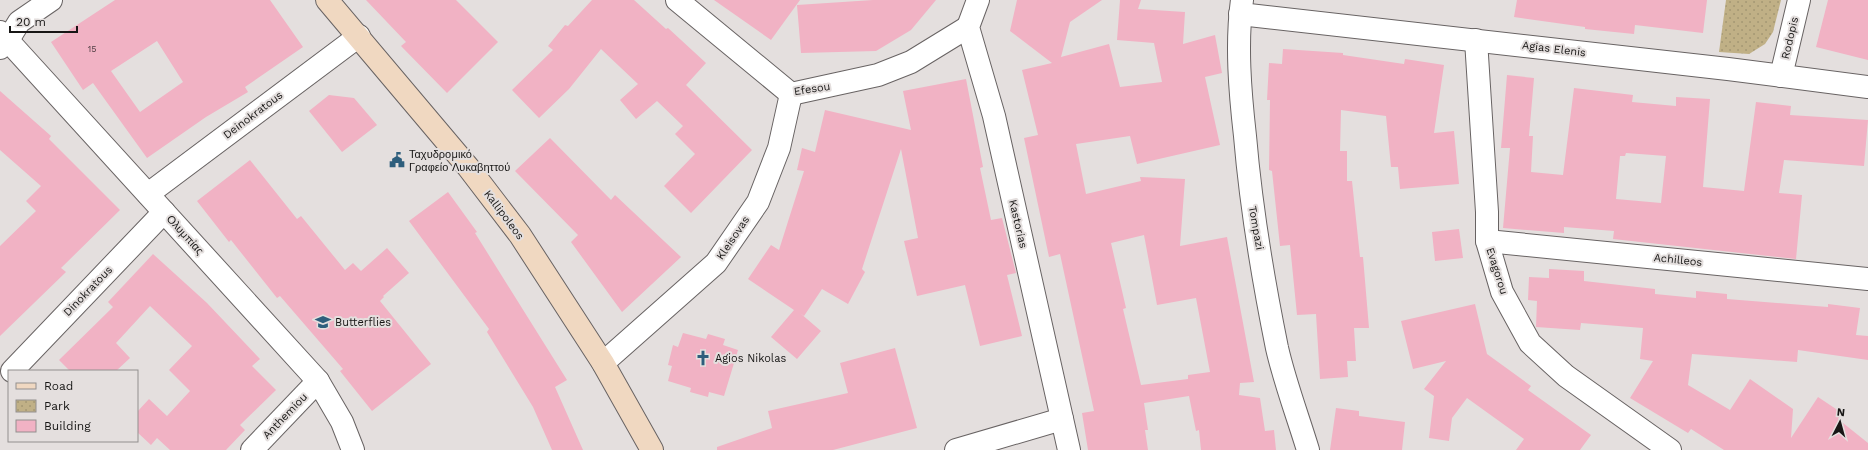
<svg xmlns="http://www.w3.org/2000/svg" width="1868" height="450" font-family="'Work Sans',sans-serif">
<style>
.park{fill:url(#park-dots)}
.building{fill:#f1b2c4;fill-rule:evenodd}
.lines{fill:none;stroke-linecap:round;stroke-linejoin:round}
.minor-casing{stroke:#686363;stroke-width:24}
.tertiary-casing{stroke:#686363;stroke-width:24}
.secondary-casing{stroke:#686363;stroke-width:24}
.minor{stroke:#fff;stroke-width:22}
.tertiary{stroke:#fff;stroke-width:22}
.secondary{stroke:#f0d8c1;stroke-width:22}
.labels{text-anchor:middle;dominant-baseline:central;stroke-width:4;stroke-linejoin:round;paint-order:stroke}
.number-label{font-size:9px;fill:#4e3d41}
.street-label{font-size:11px;fill:#171615;stroke:#e4dfde}
.poi-label{font-size:11px;fill:#171615;stroke:#e4dfde;text-anchor:start}
</style>
<defs>
<pattern id="park-dots" width="8" height="8" patternUnits="userSpaceOnUse"><rect width="8" height="8" fill="#c0b086"/><path d="M2 2h.1M6 6h.1" fill="none" stroke="#a49773" stroke-width="1.8" stroke-linecap="round"/></pattern>
</defs>
<rect width="100%" height="100%" fill="#e4dfde"/>
<path class="park" d="M1726,0H1781L1773,32L1765,44L1749,54L1719,52Z"/>
<g class="building">
<path d="M115,0H270L303,47L245,87L248,92L206,117L147,158L93,83L83,90L51,42ZM157,41L183,82L140,112L111,71Z"/>
<path d="M366,0H456L498,42L447,93L401,46L406,42Z"/>
<path d="M592,0H634L666,29L668,28L706,63L686,85L752,150L691,213L664,186L695,154L675,134L683,126L657,101L636,119L620,100L638,84L601,49L569,89L539,118L512,90L553,50L548,46L565,25L568,26Z"/>
<path d="M714,0H800L771,40Z"/>
<path d="M873,0H936L911,30L876,51L801,53L797,5Z"/>
<path d="M1017,0H1102L1070,22L1061,57L1109,44L1120,87L1162,82L1154,43L1117,40L1120,0H1141L1138,9L1185,12L1183,44L1215,35L1222,73L1205,77L1220,145L1137,164L1130,136L1076,144L1086,194L1141,181L1140,177L1185,179L1180,246L1227,237L1254,382L1240,383L1239,395L1260,398L1265,431L1274,430L1276,450H1201L1199,430L1196,431L1189,396L1144,403L1148,430H1145L1148,450H1088L1082,413L1094,411L1060,254L1049,257L1024,138L1038,135L1022,70L1052,63L1010,31ZM1144,235L1157,305L1196,298L1210,372L1188,375V379L1141,385L1123,309L1126,308L1111,243Z"/>
<path d="M1517,0H1707L1703,33L1635,25L1634,34L1585,29V27L1514,17Z"/>
<path d="M1828,0H1868V60L1816,47Z"/>
<path d="M1283,49L1343,53V55L1404,64L1405,59L1444,65L1434,133L1454,131L1459,184L1400,189L1398,167H1391L1386,116L1341,110L1340,151H1347V181H1352L1360,257H1363L1369,328H1354L1356,361H1347L1348,377L1320,379L1316,314L1297,315L1290,245L1280,246L1272,171L1269,170L1270,100H1267L1269,63L1282,64Z"/>
<path d="M1507,75L1534,78L1529,136H1533L1531,172L1563,175L1574,88L1633,95L1632,102L1676,106V97L1710,99L1703,187L1744,191L1756,102L1791,106L1790,115L1868,120L1864,166L1784,160L1779,193L1802,195L1796,259L1613,239L1614,231L1564,227V233L1503,228L1510,148H1501ZM1626,153L1666,156L1661,203L1616,199L1620,156H1625Z"/>
<path d="M966,79L983,167L980,168L991,220L1002,218L1016,273L1007,275L1022,336L980,346L965,285L917,296L904,241L918,238L901,149L862,269L865,272L848,304L822,289L804,316L800,313L821,331L797,359L771,337L794,310L748,279L771,245L779,250L804,171L797,170L802,148L815,152L825,110L911,130L903,91Z"/>
<path d="M0,91L51,136L49,139L120,210L61,268L66,272L0,336V246L36,211L26,201L41,186L0,150Z"/>
<path d="M329,95L354,98L377,125L342,152L309,111Z"/>
<path d="M550,138L611,200L615,195L681,257L622,312L571,242L578,235L515,171Z"/>
<path d="M250,160L297,219L301,216L345,270L353,263L361,271L387,248L409,273L383,296L384,297L380,301L431,364L372,411L340,371L343,369L280,296L277,298L231,240L229,242L197,201Z"/>
<path d="M448,192L477,232L475,233L567,380L555,387L583,450H552L533,407L487,332L489,329L409,221Z"/>
<path d="M1459,229L1463,258L1435,261L1432,232Z"/>
<path d="M153,254L207,303L260,359L252,366L276,390L240,425L245,430L226,450H170L157,438L151,445L137,432V412L149,399L167,416L190,391L169,370L192,346L150,306L116,343L130,358L116,371H70L59,360L113,307L108,302Z"/>
<path d="M1549,269L1584,271V281L1655,289V294L1696,298V291L1727,294V299L1828,307V304L1860,308L1856,335L1868,336V360L1798,350L1797,362L1692,354L1688,385L1730,410L1750,379L1793,409L1791,438L1818,397L1842,413L1838,419L1868,443V450H1724L1691,429L1688,433L1630,398L1653,361L1640,359L1643,328L1581,323L1580,330L1536,327L1537,301L1528,300L1529,277L1549,278Z"/>
<path d="M1475,304L1487,354L1531,386L1528,390L1591,435L1580,450H1516L1524,439L1467,398L1452,418L1449,441L1429,438L1434,396L1424,389L1446,361L1413,369L1401,321Z"/>
<path d="M683,333L706,339L708,334L725,339L723,345L738,350L724,396L709,392L708,397L690,392L691,388L668,381L672,366L668,365L673,345L678,347Z"/>
<path d="M895,348L917,428L833,450H717V447L772,428L768,411L848,393L840,363Z"/>
<path d="M1336,408L1359,411V416L1405,422L1402,450H1330Z"/>
</g>
<g class="lines">
<defs>
<g id="minor">
<path d="M677,0L791,94"/>
<path d="M978,0L968,27L994,116L1069,450"/>
<path d="M1240,14L1728,69L1868,87"/>
<path d="M0,32L318,381L342,422L353,450"/>
<path d="M1476,40L1487,212V241L1502,292L1530,343L1566,376L1670,450"/>
<path d="M0,48L8,40L19,22L51,0"/>
<path d="M1781,76L1799,0"/>
<path d="M791,94L878,75L911,62L968,27"/>
<path d="M148,194L359,36"/>
<path d="M1487,241L1868,279"/>
<path d="M603,363L716,263L758,202L779,148L791,94"/>
<path d="M12,371L164,212"/>
<path d="M252,450L318,381"/>
<path d="M956,450L1062,419"/>
</g>
<path id="tertiary" d="M1242,0C1236,44 1240,92 1245,136C1251,207 1263,279 1277,348C1285,383 1298,417 1308,450"/>
<path id="secondary" d="M327,0L468,167L520,235L603,363L652,450"/>
</defs>
<use href="#minor" class="minor-casing"/>
<use href="#tertiary" class="tertiary-casing"/>
<use href="#secondary" class="secondary-casing"/>
<use href="#minor" class="minor"/>
<use href="#tertiary" class="tertiary"/>
<use href="#secondary" class="secondary"/>
</g>
<defs>
<symbol id="civic-bare" viewBox="-9 -9 18 18"><path d="M-.6-6.5H3V-4.5H.6V-3L4-1V1h2V6H-6V1h2V-1L-.6-3ZM-1.2 2.5V6h2.4V2.5Z" fill="#2e5e7c" stroke="#e4dfde" stroke-width="2.5" paint-order="stroke"/></symbol>
<symbol id="school-bare" viewBox="-9 -9 18 18"><path d="M0-5L7-2L0 1L-7-2ZM-4 1L0 2.5L4 1V4Q0 6-4 4Z" fill="#2e5e7c" stroke="#e4dfde" stroke-width="2.5" paint-order="stroke"/></symbol>
<symbol id="church-bare" viewBox="-9 -9 18 18"><path d="M-1.2-6h2.4v3.5h3.3v2.4h-3.3V6h-2.4V-.1h-3.3v-2.4h3.3Z" fill="#2e5e7c" stroke="#e4dfde" stroke-width="2.5" paint-order="stroke"/></symbol>
</defs>
<g fill-rule="evenodd">
<use href="#civic-bare" x="386" y="149" width="22" height="22"/>
<use href="#school-bare" x="312" y="311" width="22" height="22"/>
<use href="#church-bare" x="692" y="347" width="22" height="22"/>
</g>
<g class="labels">
<g class="number-label">
<text x="92" y="49">15</text>
</g>
<g class="street-label">
<text transform="translate(1790 38) rotate(-77)">Rodopis</text>
<text transform="translate(1554 49) rotate(7)">Agias Elenis</text>
<text transform="translate(812 89) rotate(-9)">Efesou</text>
<text transform="translate(253 115) rotate(-37)">Deinokratous</text>
<text transform="translate(504 215) rotate(53)">Kallipoleos</text>
<text transform="translate(1018 224) rotate(77)">Kastorias</text>
<text transform="translate(1256 228) rotate(80)">Tompazi</text>
<text transform="translate(185 235) rotate(48)">Ολυμπίας</text>
<text transform="translate(733 238) rotate(-56)">Kleisovas</text>
<text transform="translate(1678 260) rotate(6)">Achilleos</text>
<text transform="translate(1497 271) rotate(72)">Evagorou</text>
<text transform="translate(88 291) rotate(-46)">Dinokratous</text>
<text transform="translate(285 416) rotate(-46)">Anthemiou</text>
</g>
<g class="poi-label">
<text x="409" y="154">Ταχυδρομικό<tspan x="409" dy="13">Γραφείο Λυκαβηττού</tspan></text>
<text x="335" y="322">Butterflies</text>
<text x="715" y="358">Agios Nikolas</text>
</g>
</g>
<rect x="8" y="370" width="130" height="72" fill="#e4dfde" stroke="#928f8e"/>
<rect x="16" y="383" width="20" height="6" fill="#f0d8c1" stroke="#928f8e"/>
<text x="44" y="390" font-size="12" fill="#171615">Road</text>
<rect x="16" y="400" width="20" height="12" fill="url(#park-dots)" stroke="#928f8e"/>
<text x="44" y="410" font-size="12" fill="#171615">Park</text>
<rect x="16" y="420" width="20" height="12" fill="#f1b2c4" stroke="#928f8e"/>
<text x="44" y="430" font-size="12" fill="#171615">Building</text>
<g transform="translate(1840 422) rotate(6)" stroke="#e4dfde" stroke-width="3" paint-order="stroke">
<path d="M0-3L7 15L0 10L-7 15Z" fill="#171615"/>
<text y="-6" font-size="11" font-weight="bold" text-anchor="middle" fill="#171615">N</text>
</g>
<path d="M10 26v6h67v-6" fill="none" stroke="#171615" stroke-width="2"/>
<text x="16" y="26" font-size="12" fill="#171615" stroke="#e4dfde" stroke-width="3" paint-order="stroke">20 m</text>
</svg>
